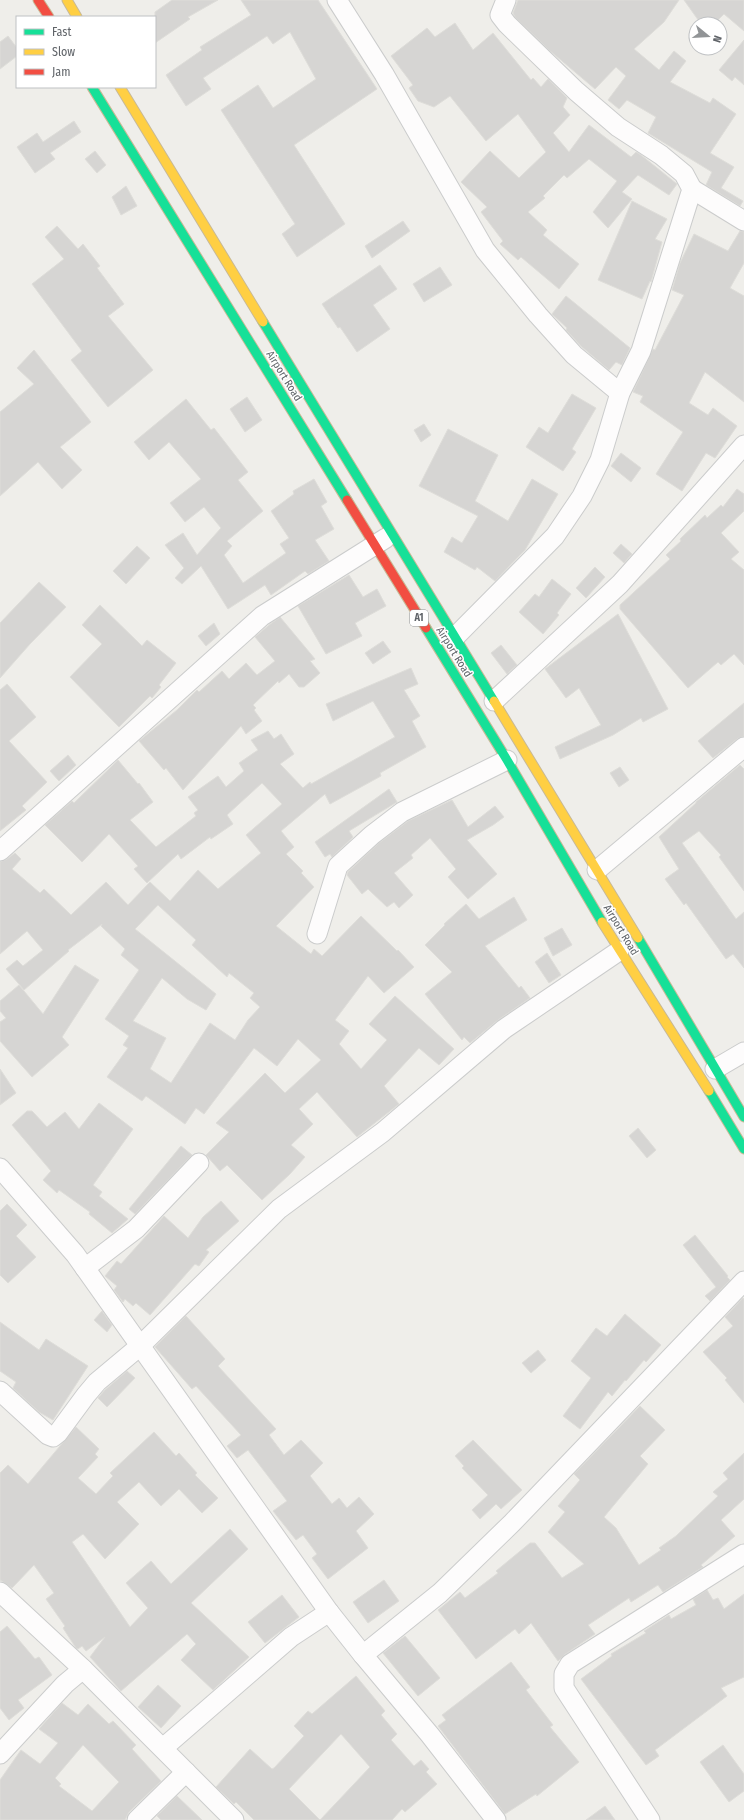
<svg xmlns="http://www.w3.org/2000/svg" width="744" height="1820" font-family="'Fira Sans Condensed',sans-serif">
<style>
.building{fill:#d6d5d3;stroke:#deddd9;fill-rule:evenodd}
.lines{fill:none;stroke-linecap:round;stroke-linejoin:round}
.street-casing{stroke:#cbcccc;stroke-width:21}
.fast-casing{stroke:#c8b996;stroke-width:11}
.slow-casing{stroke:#c8b996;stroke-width:11}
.jam-casing{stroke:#c8b996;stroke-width:11}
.street{stroke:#fdfcfc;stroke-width:19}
.fast{stroke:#16e098;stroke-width:9}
.slow{stroke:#ffcf43;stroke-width:9}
.jam{stroke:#f24e42;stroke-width:9}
.labels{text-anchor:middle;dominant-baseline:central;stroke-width:3;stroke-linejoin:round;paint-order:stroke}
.shield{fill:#fff;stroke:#8f9295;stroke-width:1}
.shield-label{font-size:10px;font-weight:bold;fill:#5f6368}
.street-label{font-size:11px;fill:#5f6368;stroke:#fff}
</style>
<rect width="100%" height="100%" fill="#efeeea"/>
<g class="building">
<path d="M172,0H218L188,17L190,19L155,43V12Z"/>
<path d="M241,0H318L377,89L294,145L345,224L297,257L282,234L295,224L221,110L258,85L273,108L316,79L290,32L273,44L267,36L203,78L211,89L186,106L166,75L202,50L200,47L251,15Z"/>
<path d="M518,0H679L664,22L634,49L659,70L674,51L686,61L670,82L710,103L713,98L736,114L710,153L734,167L721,188L743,201L740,206L706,185L712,172L648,133L656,117L627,100L619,109L608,100L626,76L616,67L595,89L549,50L515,17L513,13Z"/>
<path d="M684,0H744V31L724,14L714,24H701Z"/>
<path d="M455,23L473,50L493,33L531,80L533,78L541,87L548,79L567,98L563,107L570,115L553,133L569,152L589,125L631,157L636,152L641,155L677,184L669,195L638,175L622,192L632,199L608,228L593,212L617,181L589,159L567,178L564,175L543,196L545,198L528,212L547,230L543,235L579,264L559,289L521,257L518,260L500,244L503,241L481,212L487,207L461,182L490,151L519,178L546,152L543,148L518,114L486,141L450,96L434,107L418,101L409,88L413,85L391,56L427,28L435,37Z"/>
<path d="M8,36L17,48V56L0,69V42Z"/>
<path d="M744,40V85L735,77L732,81L719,70Z"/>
<path d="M74,121L81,132L50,153L55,159L35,173L17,147L37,133L43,142Z"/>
<path d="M95,151L106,165L97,173L85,159Z"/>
<path d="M126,186L137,206L121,215L112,197Z"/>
<path d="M632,201L667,219L655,239L662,242L651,282L650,281L642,299L598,280Z"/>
<path d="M403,221L410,231L372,258L365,246Z"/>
<path d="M57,226L78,249L83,244L100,266L97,268L124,304L108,316L153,370L108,407L71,360L82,351L32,284L64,259L45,237Z"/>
<path d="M740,231L744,232V263L730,288L744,296V402L705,372L689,403L708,415L713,408L737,426L715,458L706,453L682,491L656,474L683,432L640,402L643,396L633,392L653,349L655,350L684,295L672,290L680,263L694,234L728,251Z"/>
<path d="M380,265L397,289L373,305L390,329L357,352L340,327L338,328L322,304Z"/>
<path d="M440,267L452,285L424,302L413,284Z"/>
<path d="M566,296L630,348L622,365L616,362L609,370L582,347L566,330L567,328L552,314Z"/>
<path d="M34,350L91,422L60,447L82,470L62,489L38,462L0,496V412L34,384L17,368Z"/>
<path d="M572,394L596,408L572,449L576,452L563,471L526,447L539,427L548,433Z"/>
<path d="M247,397L262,420L245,432L230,409Z"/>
<path d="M186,399L211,430L214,428L248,472L238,480L263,511L227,541L232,546L224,555L243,583L286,553L280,544L289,538L271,511L294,494L293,491L314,479L327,502L321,506L334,529L315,540L329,561L308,574L305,571L271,595L265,585L228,609L201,566L182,584L175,578L184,568L165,545L183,533L197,555L221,528L204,507L185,522L170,503L201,479L169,442L149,460L134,442Z"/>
<path d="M424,424L431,435L421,442L414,430Z"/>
<path d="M448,429L498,455L475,501L508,521L532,479L558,494L525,550L495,581L477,567L475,570L444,552L452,537L462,543L478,516L419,486Z"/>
<path d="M621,453L641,468L631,482L611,466Z"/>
<path d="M737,489L744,494V511L721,533L739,552L731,559L744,570V665L734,654L721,665L718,662L688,688L620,609V605L670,559L666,555L681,541L680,539L705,515L707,518L721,505L723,507Z"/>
<path d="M621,544L632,554L624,563L613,553Z"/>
<path d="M137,546L150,558L126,584L113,571Z"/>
<path d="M595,567L605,577L586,598L576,588Z"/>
<path d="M349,575L363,597L377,589L386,606L355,623L362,636L326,654L298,606Z"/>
<path d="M552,579L571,594L557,613L559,615L543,634L519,612L535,594L539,597Z"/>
<path d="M39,582L66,607L30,644L0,678V623Z"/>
<path d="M100,605L142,646L147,640L176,663L159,685L161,687L152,698L150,696L119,727L70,677L102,644L82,625Z"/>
<path d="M618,614L668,709L643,722L641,718L613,735L560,759L555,747L601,725L579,688L566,698L545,669Z"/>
<path d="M280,617L315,659L310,661L320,673L304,687H299L289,674L279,683L278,681L253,705L256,708L254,710L262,721L246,734L241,726L183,790L166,768L164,770L139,741L177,710L197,690L199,692L222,671L229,679L246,663L257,675L275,661L255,637L269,625Z"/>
<path d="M214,623L220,634L206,646L198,636Z"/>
<path d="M383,641L391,652L373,664L365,653Z"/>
<path d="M501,645L517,665L507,674L491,653Z"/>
<path d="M411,668L418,684L404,690L420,716L412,721L426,747L380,773L381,776L330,804L325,794L281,831L294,847L286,854L303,871L301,873L314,887L276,926L311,954L314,949L322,956L361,916L397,951L398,950L414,967L384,993L368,976L335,1020L349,1031L339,1044L361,1069L387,1040L369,1024L395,996L454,1049L439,1065L419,1048L384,1086L399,1104L357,1137L317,1092L299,1109L313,1124L291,1145L305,1157L290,1174L262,1200L227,1165L220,1171L206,1155L229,1132L216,1123L265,1073L285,1093L321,1060L298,1039L277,1066L254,1048L204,1114L196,1108L185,1124L146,1096L142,1101L107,1077L128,1048L123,1045L129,1036L105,1019L139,970L121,955L125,949L101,926L102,924L68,950L69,951L24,990L6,969L17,960L23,966L43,950L27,931L0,954V862L7,859L15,853L21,859L12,869L40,893L44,889L71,915L106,882L128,905L150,882L170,901L198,870L218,889L261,853L246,835L282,804L262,783L227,815L233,824L211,839L210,837L181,859L178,854L147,883L134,869L138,866L109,834L82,862L45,825L72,801L74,803L118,760L138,784L139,783L153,802L130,820L156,847L196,816L194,813L198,810L188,797L218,776L226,787L244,771L239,763L258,750L251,740L268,731L274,739L281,734L294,754L280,764L303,788L310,782L311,784L395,737L373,701L333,721L326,704ZM158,905L196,940L192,945L227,977L229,973L254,993L250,998L260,1007L248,1020L235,1040L210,1023L171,1083L150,1069L166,1038L133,1021L162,978L187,999L206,1010L216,994L135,929Z"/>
<path d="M7,684L36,717L9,741L47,782L22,806L26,810L0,831V690Z"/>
<path d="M744,703V736L737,739L713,758L698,741Z"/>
<path d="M68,755L76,765L59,781L50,771Z"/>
<path d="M740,765L744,769V891L719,857L721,855L699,831L682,843L736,919L744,912V968L733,954L726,959L686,903L684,905L665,879L679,869L659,837L696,803V802Z"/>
<path d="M620,767L629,780L619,787L610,773Z"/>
<path d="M389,789L397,802L349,831L353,837L332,857L330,854L325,857L315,842Z"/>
<path d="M452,800L468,827L495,806L504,817L493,825L467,840L497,874L468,899L448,877L456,869L430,838L411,855L413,858L394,873L413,895L399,908L394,902L387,907L368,889L362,894L347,875L348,872L379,843L408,821Z"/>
<path d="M514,897L527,920L485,946L519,988L521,986L530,998L498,1020L470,1043L464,1037L462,1040L425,994L452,972L425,945L445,925L444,924L466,904L479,919Z"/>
<path d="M562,928L572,945L553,956L544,938Z"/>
<path d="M547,953L561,975L549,983L535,962Z"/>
<path d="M75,965L99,980L62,1037L69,1045L32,1077L0,1041V1022L6,1018L0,1011V1001L19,985L43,1014Z"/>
<path d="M0,1069L16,1093L0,1105Z"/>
<path d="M99,1103L133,1129L93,1185L102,1192L99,1196L128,1219L112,1233L89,1214L90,1212L59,1190L57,1193L43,1180L51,1171L12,1125L27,1111H32L47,1127L65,1112L79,1129Z"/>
<path d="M638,1128L656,1150L647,1158L629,1136Z"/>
<path d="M181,1146L192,1155L135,1214L129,1209Z"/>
<path d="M221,1201L239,1221L206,1250L209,1252L199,1266L195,1264L150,1315L136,1303L133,1306L125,1299L123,1302L114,1290L117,1286L105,1276L117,1261L121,1264L164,1216L188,1238L203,1217Z"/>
<path d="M7,1204L27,1225L16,1236L36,1257L8,1283L0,1275V1211Z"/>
<path d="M695,1235L728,1276L727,1277L730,1280L710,1301L705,1296L716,1287L683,1245Z"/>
<path d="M743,1298L744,1299V1403L725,1380L727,1378L703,1352L733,1326L725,1317Z"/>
<path d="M102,1311L112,1325L107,1332L94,1320Z"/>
<path d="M625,1314L661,1345L646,1362L644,1360L626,1381L625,1380L612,1396L608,1392L580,1429L563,1416L591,1378L571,1361L596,1328L607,1336Z"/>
<path d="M186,1316L225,1359L218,1366L276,1429L269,1435L284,1455L301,1440L323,1463L310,1476L332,1504L339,1498L347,1508L359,1497L374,1514L356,1531L368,1548L328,1579L312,1558L317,1554L303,1535L296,1540L273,1511L287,1501L248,1450L237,1458L227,1446L241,1435L196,1386L192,1389L155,1347Z"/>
<path d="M0,1322L39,1350L46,1339L88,1366L53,1420L39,1412L13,1388L16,1382L0,1371Z"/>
<path d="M538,1350L546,1360L531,1373L522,1363Z"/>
<path d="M127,1371L135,1378L107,1407L98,1398L105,1390Z"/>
<path d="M640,1406L665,1430L640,1456L648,1464L604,1517L616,1528L639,1565L661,1550L659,1548L676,1536L718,1496L713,1492L728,1479L723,1473L744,1453V1499L721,1520L735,1536L701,1565L703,1567L663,1592L658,1585L631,1602L629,1598L588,1625L595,1634L564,1655L558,1661L531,1623L519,1634L515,1629L476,1659L438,1610L460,1592L465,1598L498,1573L496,1571L530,1543H535L562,1578L584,1564L548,1532L565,1512L558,1506L580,1480L574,1474Z"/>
<path d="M76,1427L99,1449L95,1454L98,1457L78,1478L96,1494L113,1476L110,1473L154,1432L176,1456L179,1453L197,1473L195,1475L218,1498L202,1513L179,1489L161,1506L139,1482L117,1502L139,1524L105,1559L83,1534L72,1542L130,1627L148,1608L126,1583L151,1561L171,1584L230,1529L248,1549L191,1603L249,1657L213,1690L181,1660L196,1644L187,1634L121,1691L90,1657L105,1637L86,1651L82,1646L78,1649L76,1648L63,1628L65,1626L46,1599L54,1593L34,1565L12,1588L0,1580V1473L8,1465L28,1484Z"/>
<path d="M473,1440L522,1490L501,1509L496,1504L480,1519L472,1510L488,1495L462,1468L464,1466L455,1456Z"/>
<path d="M384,1580L399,1601L368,1623L353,1602Z"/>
<path d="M707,1590L713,1600L718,1598L724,1609L744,1594V1677L721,1688L727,1696L655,1750L659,1756L646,1765L581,1679L612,1656L611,1654L646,1633L644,1631L669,1615L671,1619L696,1605L693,1599Z"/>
<path d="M282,1595L299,1617L265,1643L248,1622Z"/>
<path d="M7,1626L35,1659L39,1657L52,1675L18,1700L24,1708L9,1720L0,1708V1632Z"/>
<path d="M405,1636L440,1678L418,1696L383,1653Z"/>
<path d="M511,1662L530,1687L526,1690L553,1725L550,1727L579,1762L537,1796L536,1794L505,1814L438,1726L446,1720L442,1715Z"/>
<path d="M356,1676L385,1711L381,1715L397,1734L391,1740L414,1766L421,1760L429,1769L426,1772L437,1784L405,1812L402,1809L392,1820H320L370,1767L341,1734L289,1789L320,1820H254L236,1802L234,1804L216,1787L250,1749L272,1769L274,1768L304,1736L294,1726L308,1711L312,1714Z"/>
<path d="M158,1685L181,1706L161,1728L138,1707Z"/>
<path d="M62,1703L78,1715L88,1704L109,1724L113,1721L136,1745L132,1749L161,1781L129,1812L125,1820H0V1780L21,1750L40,1764L58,1743L39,1729ZM83,1745L119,1782L92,1811L59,1786L61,1784L55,1778Z"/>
<path d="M723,1745L744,1774V1791L729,1802L700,1762Z"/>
<path d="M177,1796L202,1820H161L157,1816Z"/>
<path d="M605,1806L615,1820H586Z"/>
</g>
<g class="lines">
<defs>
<g id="street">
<path d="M337,0L384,74L485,250L538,315L574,355L620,393"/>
<path d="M692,189L744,221"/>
<path d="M455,637L555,536L582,496L600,460L620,393L641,351L692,189L684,174L661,155L618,127L576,91L507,24L500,15L506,0"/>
<path d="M494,701L620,584L744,445"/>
<path d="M0,851L262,616L386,538"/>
<path d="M597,870L744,747"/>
<path d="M317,934L338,866L372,835L402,812L507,760"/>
<path d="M715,1069L744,1052"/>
<path d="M0,1168L75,1254L329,1612L363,1655L430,1735L496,1820"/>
<path d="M85,1268L136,1229L199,1163"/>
<path d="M0,1391L48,1435L53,1437L58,1433L86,1395L97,1382L140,1346L279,1209L383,1132L504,1029L619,951"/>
<path d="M0,1592L83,1669L234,1820"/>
<path d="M363,1655L440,1593L512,1523L744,1281"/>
<path d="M163,1748L291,1637L329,1612"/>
<path d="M0,1754L65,1684L83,1669"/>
<path d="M137,1820L186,1772"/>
<path d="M650,1820L564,1688V1674L570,1664L744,1554"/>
</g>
<g id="fast">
<path d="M92,87L347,500"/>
<path d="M263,322L494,701"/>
<path d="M426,628L507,760L602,922"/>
<path d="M638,938L744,1117"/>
<path d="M709,1091L744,1149"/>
</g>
<g id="slow">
<path d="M67,0L77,17"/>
<path d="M120,87L263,322"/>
<path d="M494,701L638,938"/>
<path d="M602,922L709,1091"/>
</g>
<g id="jam">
<path d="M38,0L49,17"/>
<path d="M347,500L426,628"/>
</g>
</defs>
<use href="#street" class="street-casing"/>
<use href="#fast" class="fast-casing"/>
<use href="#slow" class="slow-casing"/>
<use href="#jam" class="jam-casing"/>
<use href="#street" class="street"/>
<use href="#fast" class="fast"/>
<use href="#slow" class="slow"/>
<use href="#jam" class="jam"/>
</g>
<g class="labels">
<rect class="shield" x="410" y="610" width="18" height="16" rx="3"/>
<g class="shield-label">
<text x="419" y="618">A1</text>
</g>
<g class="street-label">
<text transform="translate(284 376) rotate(58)">Airport Road</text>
<text transform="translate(454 652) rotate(58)">Airport Road</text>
<text transform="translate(621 930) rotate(59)">Airport Road</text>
</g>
</g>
<rect x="16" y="16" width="140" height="72" fill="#ffffff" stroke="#bfc1c3"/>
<rect x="24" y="29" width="20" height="6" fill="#16e098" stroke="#bfc1c3"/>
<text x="52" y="36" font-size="12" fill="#5f6368">Fast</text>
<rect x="24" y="49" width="20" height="6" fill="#ffcf43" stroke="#bfc1c3"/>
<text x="52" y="56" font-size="12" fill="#5f6368">Slow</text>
<rect x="24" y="69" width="20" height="6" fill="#f24e42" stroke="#bfc1c3"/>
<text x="52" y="76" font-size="12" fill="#5f6368">Jam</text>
<g transform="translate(708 36) rotate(108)"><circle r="19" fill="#ffffff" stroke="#bfc1c3"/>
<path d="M0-3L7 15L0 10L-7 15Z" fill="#919496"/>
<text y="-6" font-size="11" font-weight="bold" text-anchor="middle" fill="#5f6368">N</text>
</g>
</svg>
